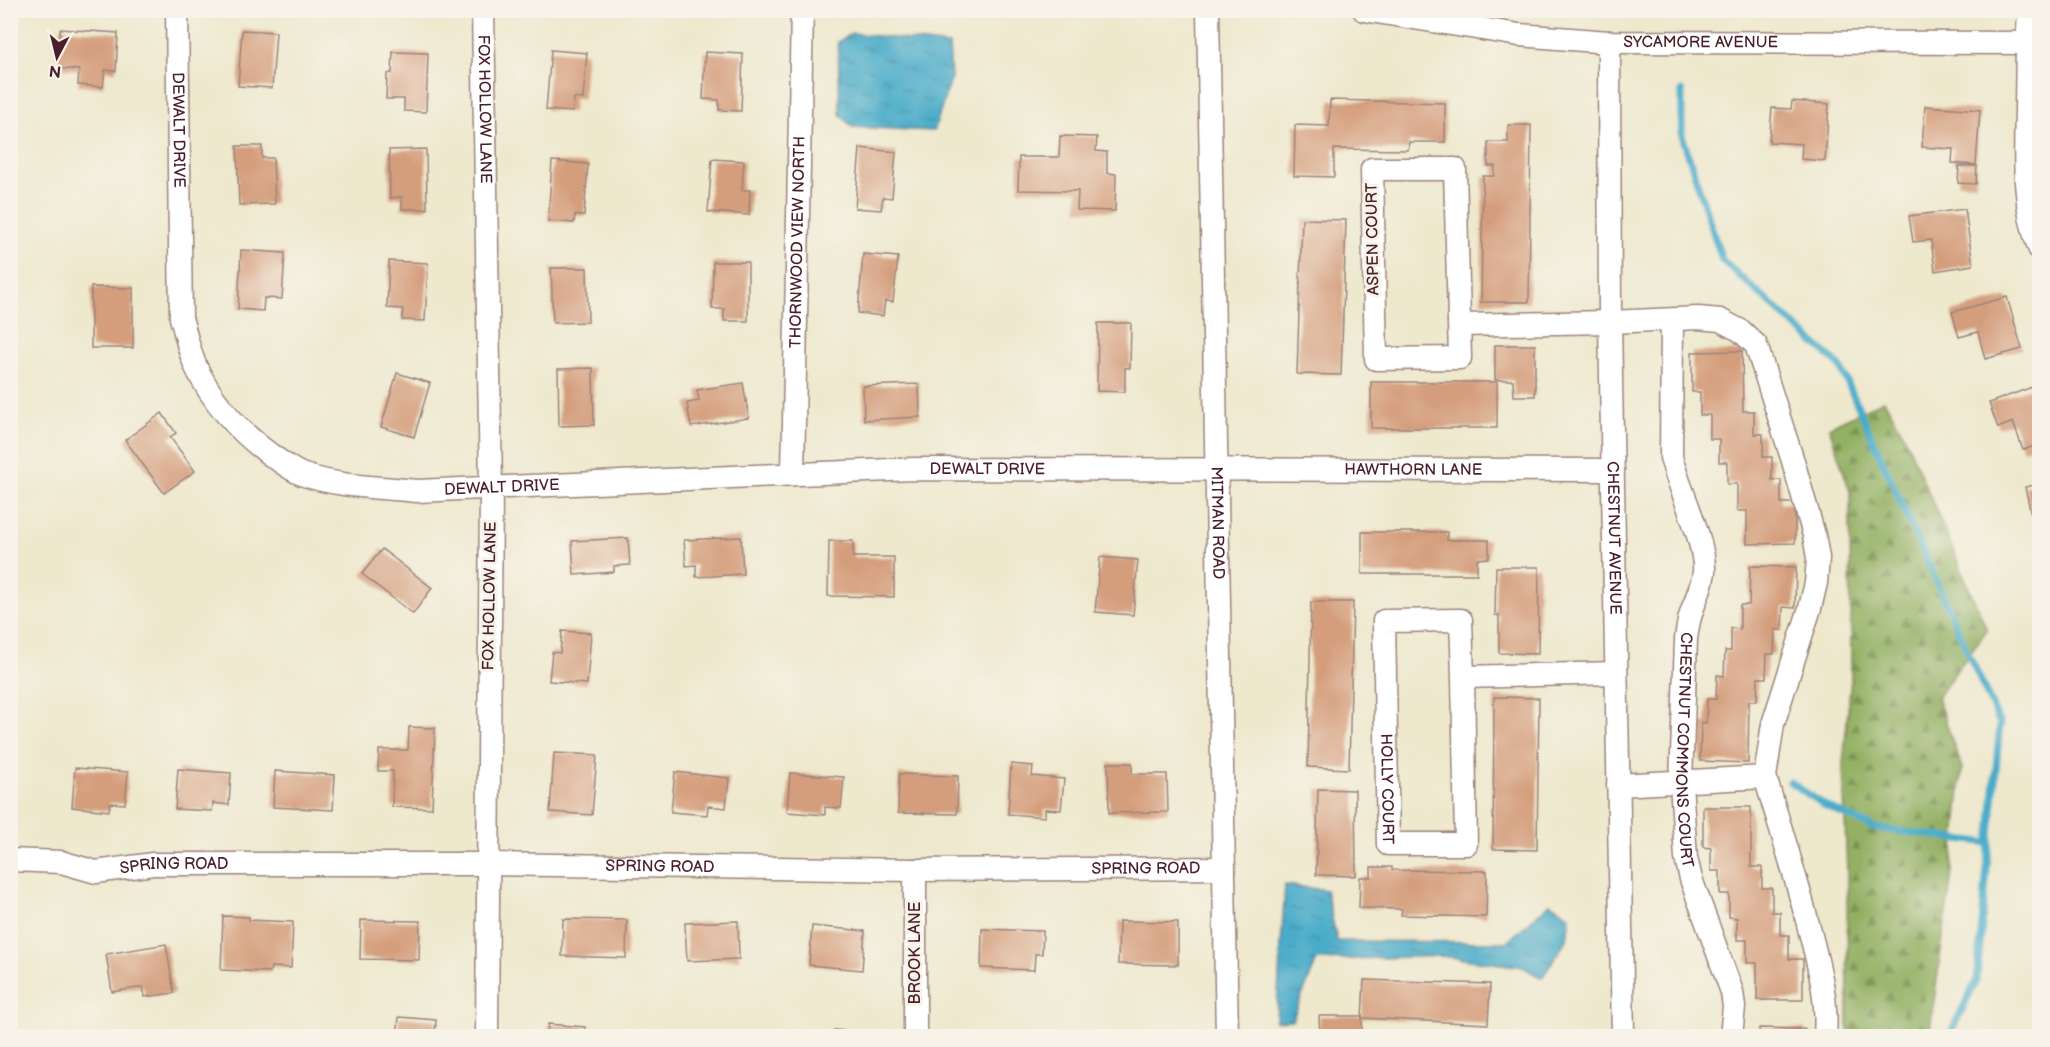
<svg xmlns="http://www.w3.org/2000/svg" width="2050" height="1047" font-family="'Balsamiq Sans',sans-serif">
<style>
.forest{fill:url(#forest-firs);stroke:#6e6847;stroke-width:1.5}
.water{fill:url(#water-ripples);stroke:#4a667a;stroke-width:1.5}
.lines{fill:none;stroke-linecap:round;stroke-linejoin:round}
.stream{stroke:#4aacc9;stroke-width:7}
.building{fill:#d49d7b}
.minor-casing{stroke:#9c847c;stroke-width:25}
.minor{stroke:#fff;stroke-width:22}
.labels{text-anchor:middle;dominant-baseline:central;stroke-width:6;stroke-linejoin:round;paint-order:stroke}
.street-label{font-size:16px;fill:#4a1f2b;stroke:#f7f3e8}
</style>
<defs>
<pattern id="forest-firs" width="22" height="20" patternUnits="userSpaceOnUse" patternTransform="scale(1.5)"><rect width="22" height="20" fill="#93b063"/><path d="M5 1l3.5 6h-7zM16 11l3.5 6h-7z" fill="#7a8f52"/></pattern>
<pattern id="water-ripples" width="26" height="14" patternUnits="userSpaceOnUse" patternTransform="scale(1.5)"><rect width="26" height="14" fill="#4aacc9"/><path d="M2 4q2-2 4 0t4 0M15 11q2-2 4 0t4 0" fill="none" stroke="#408ba3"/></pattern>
</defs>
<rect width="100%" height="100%" fill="#f7f3e8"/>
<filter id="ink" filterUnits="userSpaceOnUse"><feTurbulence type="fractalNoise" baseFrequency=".0167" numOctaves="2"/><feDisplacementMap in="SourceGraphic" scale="12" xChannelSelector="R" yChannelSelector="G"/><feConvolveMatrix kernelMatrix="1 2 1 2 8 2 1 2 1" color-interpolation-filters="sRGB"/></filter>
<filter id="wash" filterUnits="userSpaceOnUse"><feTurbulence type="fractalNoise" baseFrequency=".008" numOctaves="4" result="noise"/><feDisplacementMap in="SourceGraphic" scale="24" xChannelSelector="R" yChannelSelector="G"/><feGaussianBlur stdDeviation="1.35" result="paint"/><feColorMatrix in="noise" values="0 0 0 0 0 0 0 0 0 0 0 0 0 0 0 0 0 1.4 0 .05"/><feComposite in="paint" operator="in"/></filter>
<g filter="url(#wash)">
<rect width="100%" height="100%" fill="#eee8cd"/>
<path class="forest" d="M1884,400L1903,433L1987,630L1937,697L1962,768L1951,880L1929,1036H1848L1847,873L1843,765L1851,678L1850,491L1829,427Z"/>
<g class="water">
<path d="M852,33L949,45L951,78L934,131L852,127L840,114L838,42Z"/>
<path d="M1285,885L1326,890L1337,941L1507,942L1550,903L1570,916L1567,939L1542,978L1523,967L1441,956L1317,960L1292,1020L1276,1021Z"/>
</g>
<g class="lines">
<g class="stream">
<path d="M1682,91V135L1722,260L1840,366L2000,724L1977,979L1949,1036"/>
<path d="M1790,782L1826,806L1874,828L1989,843"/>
</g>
</g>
<g id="blocks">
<g class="building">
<path d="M60,29L118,33L116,71L105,70L103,87L78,85L79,70L57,68Z"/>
<path d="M242,30L276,32L272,88L238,86Z"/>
<path d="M551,50L587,53L583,99L574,98L573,112L546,110Z"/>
<path d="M393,52L428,53L426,112L404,111V99H386L387,74L392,73Z"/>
<path d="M705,52L743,54L741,111L719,110V100L703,99Z"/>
<path d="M1330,100L1445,103V142H1409L1408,150L1334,149V177L1294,176L1295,125L1329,126Z"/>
<path d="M1792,101L1829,104L1825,161L1801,159L1802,144L1769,142L1772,108L1791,109Z"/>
<path d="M1925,106L1980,110L1976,165L1952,163L1953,149L1922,147Z"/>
<path d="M1508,125H1531L1529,302H1481L1483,176H1494L1495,166H1488V142H1508Z"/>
<path d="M1060,136L1097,137L1096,151L1107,152V173L1116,174L1115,211L1077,210L1078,191L1018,190L1019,157H1059Z"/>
<path d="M237,146H262V158H273L275,204L239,205Z"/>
<path d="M860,148L896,152L892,198L883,197L881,210L855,208Z"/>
<path d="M426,149L427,209H402V197L390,198L389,150Z"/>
<path d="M712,159L744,161L742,190H750L749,215L708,212Z"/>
<path d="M552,161L588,164L584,216L575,215L574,223L548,221Z"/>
<path d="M1959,166H1977L1976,184L1958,183Z"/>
<path d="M1965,209L1973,265L1935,271L1931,240L1913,242L1909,216Z"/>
<path d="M1302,219L1346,220L1341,375L1297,374Z"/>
<path d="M241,250L285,253L282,299L264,298L263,311L238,309Z"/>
<path d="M863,254L898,257L893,302L885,301L883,316L858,313Z"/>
<path d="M389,261L428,263L425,321L402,320L403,309L387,308Z"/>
<path d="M713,262H748V321H724V309H712Z"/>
<path d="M551,268H587L588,322L553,323Z"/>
<path d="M91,287L133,288V348H91Z"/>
<path d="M2007,297L2022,349L1985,359L1978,332L1959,337L1952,312Z"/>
<path d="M1098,323H1131L1130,368H1125V392L1097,391Z"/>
<path d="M1495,345H1535V396H1514L1513,380H1495Z"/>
<path d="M1742,351L1743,411H1754V434H1763V457H1772V480H1781V503H1795V543L1747,544V511H1737V484H1727V462H1719V439H1710V415H1700V392H1692V352Z"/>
<path d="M593,368L594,425L559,426L558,369Z"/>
<path d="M397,373L430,383L414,437L381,427Z"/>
<rect x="1371" y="382" width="126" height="46"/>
<path d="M743,383L749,418L691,427L687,403L699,401L697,390Z"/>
<path d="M919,384L920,417L864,420L863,386Z"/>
<path d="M2040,384V444L2023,450L2013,422L1998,428L1989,403Z"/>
<path d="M162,413L176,433L170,437L195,471L164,493L125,440Z"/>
<path d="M2040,484V512L2031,514L2025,487Z"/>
<path d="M1362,532H1447V540H1489V558L1477,559V574H1362Z"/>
<path d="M741,537L743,574L696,577V565L686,566L684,540Z"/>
<path d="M628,538L630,565L614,566V572L574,575L572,541Z"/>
<path d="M829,541H853V557H894V597L828,596Z"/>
<path d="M382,549L432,588L413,614L362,574Z"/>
<path d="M1100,557L1138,560L1133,615L1095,612Z"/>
<path d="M1750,566L1796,567L1795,608L1783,607L1782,630H1775L1774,654H1767L1766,678H1758L1757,701H1749L1748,763L1700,761L1701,722L1706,723L1707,699H1716L1717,675L1724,676L1725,651H1731V628L1740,629V605H1749Z"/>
<path d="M1496,567H1539L1538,654L1499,653V615H1495Z"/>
<path d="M1311,602H1353L1349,769L1308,767Z"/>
<path d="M562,631L591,633L587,684L549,681L552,652L560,653Z"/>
<path d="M1494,697L1539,698L1537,850L1493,849Z"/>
<path d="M409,727L435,728L432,808L392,807L393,771H378L379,750H408Z"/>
<path d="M554,753L597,755L592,815L550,812Z"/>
<path d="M1108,763H1132V774H1167L1168,812L1109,813Z"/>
<path d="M1011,764L1033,766L1032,776L1064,779L1061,810L1045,809V817L1008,814Z"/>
<path d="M75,768L128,772L125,804L110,803L109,811L72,807Z"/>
<path d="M178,769L231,773L229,805L213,803L212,811L175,809Z"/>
<path d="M275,771L335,775L333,810L273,807Z"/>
<path d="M675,772L729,778L726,808L708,806L707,815L671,812Z"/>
<path d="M790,773L844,777L841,808L825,807V815L787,812Z"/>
<path d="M899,774L958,776L957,814L898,813Z"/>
<path d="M1318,789L1355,790L1356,876L1316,875Z"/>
<path d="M1703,807H1751V867H1762V888H1772V912H1780V935H1789V959H1803V1000H1757V963H1747V940H1737V918L1729,917V894H1720V871H1711V848L1703,847Z"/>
<path d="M1371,867H1392V870L1487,871L1486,917L1401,915L1402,909L1359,908L1360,877H1371Z"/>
<path d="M223,916L249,917V920L293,922L291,968L271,967L270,972L221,970Z"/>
<path d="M563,919L627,920L626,958L562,956Z"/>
<path d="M361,920L420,921L419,960L360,959Z"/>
<path d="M738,921L739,959L687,961L685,923Z"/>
<path d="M1119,921L1178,922V965L1118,964Z"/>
<path d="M812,926L865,931L862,970L809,965Z"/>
<path d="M982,929L1043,931L1042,954H1035L1034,970L981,968Z"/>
<path d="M166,944L174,993L145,997L143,987L112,992L106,954Z"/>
<path d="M1364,980L1490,984L1488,1024L1362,1018Z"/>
<path d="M1319,1016H1362V1036H1320Z"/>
<path d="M399,1017L436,1020L435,1036H397Z"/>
<path d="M548,1024L585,1027L584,1036H547Z"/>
<path d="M1759,1028L1805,1029V1036H1759Z"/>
<path d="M834,1030L870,1033V1036H834Z"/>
</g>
</g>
</g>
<g filter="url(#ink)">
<use href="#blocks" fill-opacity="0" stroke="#9c847c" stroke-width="1.5"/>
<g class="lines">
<defs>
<g id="minor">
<path id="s1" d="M177,10L181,318C186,334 189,352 196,367C215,407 247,440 284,464C290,468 297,473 304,475C340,487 379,487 417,491L913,469L1613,470"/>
<path id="s2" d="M483,10L491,488L487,1036"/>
<path id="s3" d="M1208,10L1227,1036"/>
<path id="s4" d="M1364,10L1519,35L1609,42L2040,43"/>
<path d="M2029,10C2027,43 2026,75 2026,108C2025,155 2022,206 2040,250"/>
<path id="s5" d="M1609,42L1610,322L1623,1036"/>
<path d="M1372,169H1455L1460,358L1376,359Z"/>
<path id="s6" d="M1672,320L1671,457C1679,489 1706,542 1704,572C1702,588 1694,602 1690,617C1688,624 1687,632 1686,639L1681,783L1686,858L1691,879L1732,992L1734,1007L1731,1036"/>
<path d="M1460,325L1610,322L1698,318L1720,320L1741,331L1756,345L1793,461L1814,535L1818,558L1816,583L1810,608L1773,724L1765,777"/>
<path id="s7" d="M793,473L802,10"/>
<path id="s8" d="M1463,677L1461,620L1384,621L1388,844H1466L1463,677L1616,673"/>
<path d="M1618,785L1765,777C1781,829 1797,880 1810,932C1819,967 1828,1000 1825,1036"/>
<path id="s9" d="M10,860L61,862L96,872L153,864H489L915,870L1224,868"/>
<path d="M915,870V1036"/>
</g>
</defs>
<use href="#minor" class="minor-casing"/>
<use href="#minor" class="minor"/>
</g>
</g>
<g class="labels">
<g class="street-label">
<text stroke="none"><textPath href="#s4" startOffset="339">SYCAMORE AVENUE</textPath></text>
<text stroke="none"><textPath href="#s2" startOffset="99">FOX HOLLOW LANE</textPath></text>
<text stroke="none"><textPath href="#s1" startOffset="120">DEWALT DRIVE</textPath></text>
<text transform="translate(1373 239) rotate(-91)">ASPEN COURT</text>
<text stroke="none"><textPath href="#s7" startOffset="231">THORNWOOD VIEW NORTH</textPath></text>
<text stroke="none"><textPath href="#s1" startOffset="1200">DEWALT DRIVE</textPath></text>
<text stroke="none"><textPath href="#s1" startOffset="1626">HAWTHORN LANE</textPath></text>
<text stroke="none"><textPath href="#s1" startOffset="714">DEWALT DRIVE</textPath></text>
<text stroke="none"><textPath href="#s3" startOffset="513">MITMAN ROAD</textPath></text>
<text stroke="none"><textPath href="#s5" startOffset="496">CHESTNUT AVENUE</textPath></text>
<text transform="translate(490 596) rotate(-89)">FOX HOLLOW LANE</text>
<text stroke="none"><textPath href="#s6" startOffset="438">CHESTNUT COMMONS COURT</textPath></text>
<text stroke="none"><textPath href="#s8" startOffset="302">HOLLY COURT</textPath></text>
<text stroke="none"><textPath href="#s9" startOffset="652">SPRING ROAD</textPath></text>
<text stroke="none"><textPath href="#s9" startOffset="166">SPRING ROAD</textPath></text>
<text stroke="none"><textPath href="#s9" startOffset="1138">SPRING ROAD</textPath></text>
<text transform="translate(915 953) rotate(-90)">BROOK LANE</text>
</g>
</g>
<rect width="2050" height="1047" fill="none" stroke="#f7f3e8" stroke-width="36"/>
<g transform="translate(57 57) rotate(187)" stroke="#f7f3e8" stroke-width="4.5" paint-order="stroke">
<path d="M0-4.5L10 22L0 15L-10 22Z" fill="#4a1f2b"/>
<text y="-9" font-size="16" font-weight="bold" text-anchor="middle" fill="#4a1f2b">N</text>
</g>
</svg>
